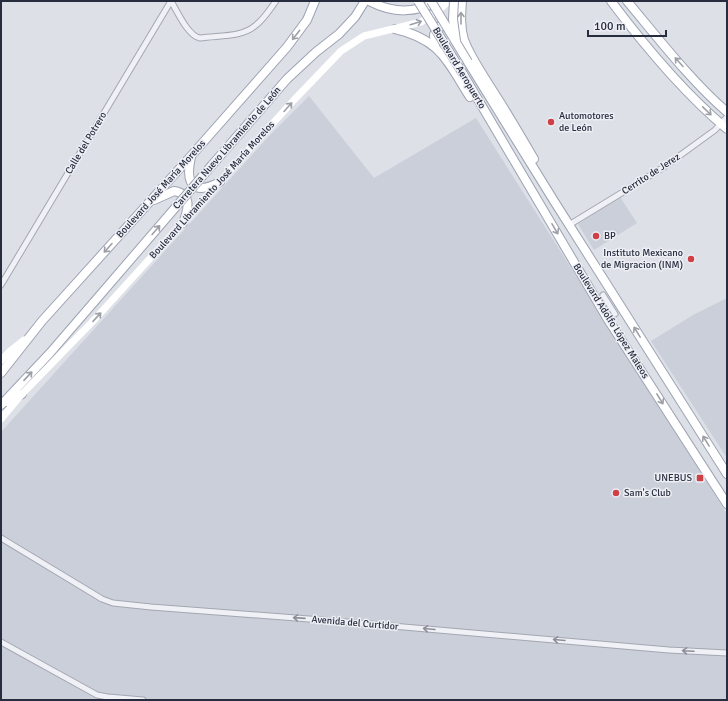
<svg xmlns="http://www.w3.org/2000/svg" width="728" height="701" font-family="Signika,sans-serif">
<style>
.built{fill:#cbcfd9}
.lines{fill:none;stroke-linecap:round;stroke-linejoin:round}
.street-casing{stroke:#a3a7b1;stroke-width:7}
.primary-casing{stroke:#9da3b3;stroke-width:10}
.street{stroke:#f0f1f6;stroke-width:5}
.secondary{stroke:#fff;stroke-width:7}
.primary{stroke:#fff;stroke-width:8}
.primary-bridge-casing{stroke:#9da3b3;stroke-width:10;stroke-linecap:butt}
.primary-bridge{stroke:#fff;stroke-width:8}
.oneway{stroke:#9ea0a8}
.oneway2{stroke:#8c8f9a}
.poi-dot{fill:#ce4046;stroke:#edeff5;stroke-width:1.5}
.labels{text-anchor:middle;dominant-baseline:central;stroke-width:3;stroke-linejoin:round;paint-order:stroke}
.street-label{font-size:10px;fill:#272d3e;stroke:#edeff5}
.poi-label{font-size:10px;fill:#272d3e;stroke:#edeff5;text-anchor:start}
</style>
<rect width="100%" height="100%" fill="#dde0e7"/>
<g class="built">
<path d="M309,96L374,178L476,118L727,514V700H1V432L270,135Z"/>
<path d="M620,197L637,223L594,250L578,224Z"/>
<path d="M727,298V458L651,341L693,315Z"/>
</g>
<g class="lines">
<defs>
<g id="street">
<path d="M171,1C177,11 188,36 200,38C218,35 242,38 256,25C264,19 270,9 276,1"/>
<path d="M569,225L664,167L715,130L727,117"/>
<path d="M1,285L171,1"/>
<path d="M603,295L615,314"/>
<path d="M1,538L102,599L113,603L151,607L335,621L669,650L727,653"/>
<path d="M1,642L97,695L108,697L143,700"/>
</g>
<g id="primary">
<path d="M369,1C394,14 415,13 439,1"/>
<path d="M462,1C461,14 460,27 464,40C471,58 482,73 491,88C506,111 520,135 534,159"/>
<path d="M611,1C644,45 685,94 727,129"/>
<path d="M627,1C658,38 691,81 727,112"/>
<path d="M395,29C440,39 447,61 470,97"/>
<path d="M435,46L434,35L436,28C442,25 446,26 451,29"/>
<path d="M468,62L554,201L727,474"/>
<path d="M463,74L607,318L727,504"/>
<path d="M191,157C185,184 193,196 220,182"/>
<path d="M212,165L287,79L316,52L339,34L355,17L365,1"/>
<path d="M154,200L174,191C193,194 188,210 183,223"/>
<path d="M1,373L42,321L191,156L287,47L307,20L315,1"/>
<path d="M7,402L22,394"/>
<path d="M1,405L50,353L94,302"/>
</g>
</defs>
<use href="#street" class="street-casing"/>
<use href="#primary" class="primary-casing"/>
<use href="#street" class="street"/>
<g class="secondary">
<path d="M1,361L9,352L24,340"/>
<path d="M1,419L22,394L95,319L294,100L341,51L364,36L421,22L439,10L449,1"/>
</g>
<use href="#primary" class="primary"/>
<defs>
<g id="primary-bridge">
<path d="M418,1L463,74"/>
<path d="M431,1L468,62"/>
<path d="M454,1L453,19L456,41"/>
<path d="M94,302L212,165"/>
</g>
</defs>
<use href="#primary-bridge" class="primary-bridge-casing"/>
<use href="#primary-bridge" class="primary-bridge"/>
</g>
<defs><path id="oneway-shaft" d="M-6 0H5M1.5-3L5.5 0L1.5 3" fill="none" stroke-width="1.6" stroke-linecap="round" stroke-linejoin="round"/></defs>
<g class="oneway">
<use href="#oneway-shaft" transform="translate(461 18) rotate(-90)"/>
<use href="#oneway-shaft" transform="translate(416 23) rotate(-18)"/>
<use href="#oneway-shaft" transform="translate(296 35) rotate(128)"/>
<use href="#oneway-shaft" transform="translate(679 62) rotate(-132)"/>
<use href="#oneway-shaft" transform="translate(288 107) rotate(-48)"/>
<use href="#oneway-shaft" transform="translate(707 111) rotate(44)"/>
<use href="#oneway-shaft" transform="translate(555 229) rotate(60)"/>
<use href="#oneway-shaft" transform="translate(156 230) rotate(-49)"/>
<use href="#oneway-shaft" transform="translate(108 248) rotate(132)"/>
<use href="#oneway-shaft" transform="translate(97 317) rotate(-47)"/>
<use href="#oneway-shaft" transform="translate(637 332) rotate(-122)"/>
<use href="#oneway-shaft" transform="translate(28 376) rotate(-47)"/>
<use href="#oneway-shaft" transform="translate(660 399) rotate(58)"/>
<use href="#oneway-shaft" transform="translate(706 441) rotate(-122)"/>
</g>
<g class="oneway2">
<use href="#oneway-shaft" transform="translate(299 618) rotate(-176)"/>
<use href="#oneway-shaft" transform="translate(429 629) rotate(-175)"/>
<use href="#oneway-shaft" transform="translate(559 640) rotate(-175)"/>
<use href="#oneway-shaft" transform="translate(688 651) rotate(-177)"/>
</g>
<g class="poi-dot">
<circle cx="551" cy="122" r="4"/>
<circle cx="596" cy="236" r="4"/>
<circle cx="691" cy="259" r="4"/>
<rect x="696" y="474" width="8" height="8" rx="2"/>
<circle cx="616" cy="493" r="4"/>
</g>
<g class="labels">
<g class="street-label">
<text transform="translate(459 68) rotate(59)">Boulevard Aeropuerto</text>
<text transform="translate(86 143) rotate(-59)">Calle del Potrero</text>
<text transform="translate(227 148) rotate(-49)">Carretera Nuevo Libramiento de León</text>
<text transform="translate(651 174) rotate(-33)">Cerrito de Jerez</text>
<text transform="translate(161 189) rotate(-48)">Boulevard José María Morelos</text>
<text transform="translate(212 190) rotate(-48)">Boulevard Libramiento José María Morelos</text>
<text transform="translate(611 321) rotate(58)">Boulevard Adolfo López Mateos</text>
<text transform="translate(355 623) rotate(5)">Avenida del Curtidor</text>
</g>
<g class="poi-label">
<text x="559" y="116">Automotores<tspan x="559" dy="12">de León</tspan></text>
<text x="604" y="236">BP</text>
<text x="683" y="253" text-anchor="end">Instituto Mexicano<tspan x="683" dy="12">de Migracion (INM)</tspan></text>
<text x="692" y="478" text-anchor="end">UNEBUS</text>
<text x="624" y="493">Sam's Club</text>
</g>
</g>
<rect width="728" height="701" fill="none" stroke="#272d3e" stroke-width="4"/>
<path d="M588 30v6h78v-6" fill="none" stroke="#272d3e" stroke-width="2"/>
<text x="594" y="30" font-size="12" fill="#272d3e" stroke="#edeff5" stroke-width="3" paint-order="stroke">100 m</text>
</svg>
